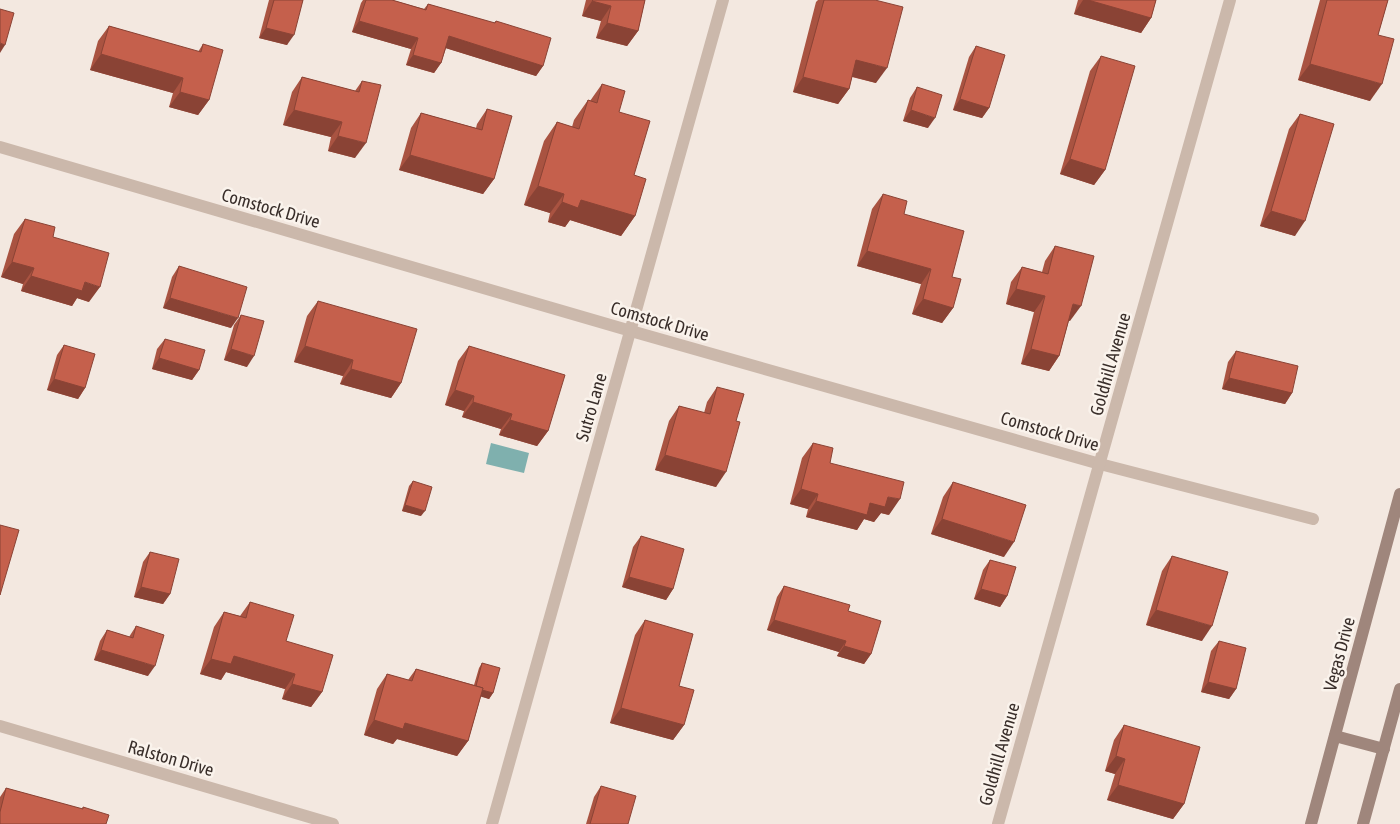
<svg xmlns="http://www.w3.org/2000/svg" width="1400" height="824" font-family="'Asap Condensed',sans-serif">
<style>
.water{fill:#7fb0ae}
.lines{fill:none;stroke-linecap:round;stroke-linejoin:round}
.street{stroke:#cbb8ab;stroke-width:12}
.secondary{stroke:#9f867c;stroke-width:12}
.wall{fill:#a95341}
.shaded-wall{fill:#8a4335}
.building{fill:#c5604c;stroke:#8a4335}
.labels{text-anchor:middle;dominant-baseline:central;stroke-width:5;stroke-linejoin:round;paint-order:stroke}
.street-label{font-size:18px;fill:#392e2a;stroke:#faf3ec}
</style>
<rect width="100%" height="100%" fill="#f3e8e0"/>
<path class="water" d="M491,443L529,453L524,473L486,464Z"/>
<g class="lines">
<g class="street">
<path d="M0,147L631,331L1100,464L1313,519"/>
<path d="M0,726L333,824"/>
<path d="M492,824L723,0"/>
<path d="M998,824L1230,0"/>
</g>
<g class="secondary">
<path d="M1335,736L1384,749"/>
<path d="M1311,824L1400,494"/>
<path d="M1363,824L1400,689"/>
</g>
</g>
<g class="wall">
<path d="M269,0H303L287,45L259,38Z"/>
<path d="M363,0H392L424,9L428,4L494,23L496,21L543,66L536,76L446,48L441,63L434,73L406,65L411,49L352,32L361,3Z"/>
<path d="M586,0H645L638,31L627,46L596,38L601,21L582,16Z"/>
<path d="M818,0H875L876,83L852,77L849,89L838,104L793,92L816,2Z"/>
<path d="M1078,0H1156L1151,18L1141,33L1074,14Z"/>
<path d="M1320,0H1388L1378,35L1370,101L1298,80Z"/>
<path d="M109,26L198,52L203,44L209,100L198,115L169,107L173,93L90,70L98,41Z"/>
<path d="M976,46L989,108L982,118L953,110L969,57Z"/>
<path d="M1101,56L1105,170L1094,185L1060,174L1090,71Z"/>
<path d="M302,77L355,91L362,81L355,158L328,151L331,137L283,125L292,92Z"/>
<path d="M602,84L619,112L634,175L635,216L621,236L570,220L565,227L548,222L550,213L524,205L544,141L557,122L572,127L574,120L588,100L590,101Z"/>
<path d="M917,87L928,128L903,121L910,98Z"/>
<path d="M487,109L494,179L483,194L399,170L411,128L421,113L476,128L477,124Z"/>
<path d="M1300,114L1295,236L1260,226L1289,129Z"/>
<path d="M883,194L904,214L953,308L942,323L912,314L921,284L857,266L872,209Z"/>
<path d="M25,219L53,237L89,302L77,298L72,306L21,291L23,284L1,277L14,234Z"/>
<path d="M1055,246L1070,321L1069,320L1059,356L1049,371L1021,364L1034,312L1006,304L1011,282L1022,267L1042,272L1045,261Z"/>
<path d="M179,266L231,328L163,308L172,277Z"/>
<path d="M318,301L401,383L391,398L340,384L343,376L294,362L307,316Z"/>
<path d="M241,315L247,367L224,360L234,325Z"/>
<path d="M165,339L199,370L192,380L152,369L157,349Z"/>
<path d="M64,345L85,388L78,399L47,390L57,355Z"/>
<path d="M469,346L548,431L537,446L499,435L501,429L462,417L464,411L445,405L458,361Z"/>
<path d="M1236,351L1292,393L1285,404L1222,389L1228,362Z"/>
<path d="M717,387L736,421L716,487L655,470L669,421L679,406L704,413L707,402Z"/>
<path d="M813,443L830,463L889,515L881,513L874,522L864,519L857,530L806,517L808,509L790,504L802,458Z"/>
<path d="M413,481L421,516L402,511L409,486Z"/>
<path d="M953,482L1004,557L931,534L943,497Z"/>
<path d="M641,536L673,589L666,600L622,587L633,547Z"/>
<path d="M150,552L170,594L163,604L134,597L143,562Z"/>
<path d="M1172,556L1202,641L1146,625L1162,571Z"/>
<path d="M990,560L1007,596L1000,607L974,599L983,570Z"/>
<path d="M784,586L871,654L864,664L837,656L839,652L767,630L777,597Z"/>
<path d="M250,602L286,641L322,692L311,707L282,699L285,689L226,672L221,680L200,674L214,627L224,612L240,616Z"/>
<path d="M645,620L679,686L684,725L673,740L610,723L635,635Z"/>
<path d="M136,626L148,676L94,660L100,641L107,630L129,637Z"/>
<path d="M1219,641L1236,689L1229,699L1201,692L1211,651Z"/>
<path d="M482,663L493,693L489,699L481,696L468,741L457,756L397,739L393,744L364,735L377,689L387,674L408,680L416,669L474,685L479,668Z"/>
<path d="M1124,725L1184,804L1173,819L1107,800L1115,774L1105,771L1114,740Z"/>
<path d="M601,786L628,824H586L594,797Z"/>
<path d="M6,788L82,809L83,807L106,824H0V797Z"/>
</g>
<g class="shaded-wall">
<path d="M1083,0H1088L1151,18L1141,33L1074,14Z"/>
<path d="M592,1L611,6L601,21L582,16Z"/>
<path d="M359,21L418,38L411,49L352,32Z"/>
<path d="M607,23L638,31L627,46L596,38Z"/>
<path d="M266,28L294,35L287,45L259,38Z"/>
<path d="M449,36L543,66L536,76L442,47Z"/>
<path d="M0,43L5,45L0,53Z"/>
<path d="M101,54L183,78L173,93L90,70Z"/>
<path d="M413,55L441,63L434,73L406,65Z"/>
<path d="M856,60L887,68L876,83L846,75Z"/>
<path d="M1310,64L1382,84L1370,101L1298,80Z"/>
<path d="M803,77L849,89L838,104L793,92Z"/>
<path d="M180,92L209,100L198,115L169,107Z"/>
<path d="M960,99L989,108L982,118L953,110Z"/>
<path d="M294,110L342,122L331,137L283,125Z"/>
<path d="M911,110L935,118L928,128L903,121Z"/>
<path d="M338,136L366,143L355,158L328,151Z"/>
<path d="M410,155L494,179L483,194L399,170Z"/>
<path d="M1070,159L1105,170L1094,185L1060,174Z"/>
<path d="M538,186L564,194L550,213L524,205Z"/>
<path d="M581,200L635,216L621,236L570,220L565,227L548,222L562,202Z"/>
<path d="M1271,211L1305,221L1295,236L1260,226Z"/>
<path d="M867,251L931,269L921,284L857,266Z"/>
<path d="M12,262L34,268L23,284L1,277Z"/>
<path d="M31,276L85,282L100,287L89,302L77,298L72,306L21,291Z"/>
<path d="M1016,289L1045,296L1034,312L1006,304Z"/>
<path d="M170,298L238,318L231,328L163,308Z"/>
<path d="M923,299L953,308L942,323L912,314Z"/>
<path d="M1073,304L1081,306L1070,321L1062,319Z"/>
<path d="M305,346L353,360L343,376L294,362Z"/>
<path d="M231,349L254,356L247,367L224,360Z"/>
<path d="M1031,349L1059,356L1049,371L1021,364Z"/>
<path d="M159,358L199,370L192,380L152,369Z"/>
<path d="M351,369L401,383L391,398L340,384Z"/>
<path d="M1229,378L1292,393L1285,404L1222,389Z"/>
<path d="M54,379L85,388L78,399L47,390Z"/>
<path d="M455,390L474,396L464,411L445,405Z"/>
<path d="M473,402L512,414L501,429L462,417Z"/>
<path d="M510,420L548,431L537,446L499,435Z"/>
<path d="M665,455L726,472L716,487L655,470Z"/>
<path d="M801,489L818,494L808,509L790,504Z"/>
<path d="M888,497L900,499L889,515L881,513L874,522L864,519L857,530L806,517L816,501Z"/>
<path d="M405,505L425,511L421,516L402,511Z"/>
<path d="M942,519L1014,542L1004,557L931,534Z"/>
<path d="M629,577L673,589L666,600L622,587Z"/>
<path d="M141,587L170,594L163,604L134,597Z"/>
<path d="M981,589L1007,596L1000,607L974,599Z"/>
<path d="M1156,610L1212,626L1202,641L1146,625Z"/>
<path d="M774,620L846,641L839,652L767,630Z"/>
<path d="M844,646L871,654L864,664L837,656Z"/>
<path d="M101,650L155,666L148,676L94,660Z"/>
<path d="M234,656L295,674L285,689L226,672L221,680L200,674L211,659Z"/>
<path d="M1208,682L1236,689L1229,699L1201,692Z"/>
<path d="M292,684L322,692L311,707L282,699Z"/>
<path d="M475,688L493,693L489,699L472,694Z"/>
<path d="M621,708L684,725L673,740L610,723Z"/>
<path d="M374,720L405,723L468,741L457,756L397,739L393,744L364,735Z"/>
<path d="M1116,756L1125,759L1115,774L1105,771Z"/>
<path d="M1118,785L1184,804L1173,819L1107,800Z"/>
</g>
<g class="building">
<path d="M274,0H303L294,35L266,28Z"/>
<path d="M366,0H392L426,10L428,4L495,23L496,21L551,38L543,66L449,36L441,63L413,55L418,38L359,21Z"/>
<path d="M593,0H645L638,31L607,23L611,6L592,1Z"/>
<path d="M824,0H875L903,7L887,68L856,60L849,89L803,77Z"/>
<path d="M1088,0H1156L1151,18Z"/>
<path d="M1327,0H1388L1378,35L1394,39L1382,84L1310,64Z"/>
<path d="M0,9L14,13L5,45L0,43Z"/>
<path d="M109,26L201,52L203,44L223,50L209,100L180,92L183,78L101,54Z"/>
<path d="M976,46L1005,55L989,108L960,99Z"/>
<path d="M1101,56L1135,66L1105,170L1070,159Z"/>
<path d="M302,77L359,92L362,81L381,85L366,143L338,136L342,122L294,110Z"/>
<path d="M602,84L625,91L619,112L650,121L634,175L646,179L635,216L581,200L578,208L562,202L564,194L538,186L557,122L579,129L588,100L597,103Z"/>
<path d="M917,87L942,95L935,118L911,110Z"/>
<path d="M487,109L512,116L494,179L410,155L421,113L482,130Z"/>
<path d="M1300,114L1334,124L1305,221L1271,211Z"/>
<path d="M883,194L907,201L904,214L964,231L952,277L961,279L953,308L923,299L931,269L867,251Z"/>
<path d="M25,219L55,227L53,237L109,253L100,287L85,282L82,291L31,276L34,268L12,262Z"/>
<path d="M1055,246L1094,256L1081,306L1073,304L1059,356L1031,349L1045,296L1016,289L1022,267L1048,274Z"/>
<path d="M179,266L247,287L238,318L170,298Z"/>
<path d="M318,301L417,329L401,383L351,369L353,360L305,346Z"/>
<path d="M241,315L264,321L254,356L231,349Z"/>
<path d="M165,339L205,350L199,370L159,358Z"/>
<path d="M64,345L95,354L85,388L54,379Z"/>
<path d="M469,346L565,375L548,431L510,420L512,414L473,402L474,396L455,390Z"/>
<path d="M1236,351L1298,366L1292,393L1229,378Z"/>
<path d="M717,387L744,394L736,421L740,422L726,472L665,455L679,406L710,414Z"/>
<path d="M813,443L833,448L830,463L904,482L900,499L888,497L885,507L870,503L867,515L816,501L818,494L801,489Z"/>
<path d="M413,481L432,487L425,511L405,505Z"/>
<path d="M953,482L1026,505L1014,542L942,519Z"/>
<path d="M0,525L19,530L0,595Z"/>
<path d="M641,536L684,549L673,589L629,577Z"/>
<path d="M150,552L179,559L170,594L141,587Z"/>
<path d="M1172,556L1228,572L1212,626L1156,610Z"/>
<path d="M990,560L1016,567L1007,596L981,589Z"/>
<path d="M784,586L850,605L848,611L881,621L871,654L844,646L846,641L774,620Z"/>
<path d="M250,602L294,615L286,641L333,655L322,692L292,684L295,674L234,656L231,664L211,659L224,612L246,618Z"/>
<path d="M645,620L693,634L679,686L694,690L684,725L621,708Z"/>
<path d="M136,626L164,635L155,666L101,650L107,630L133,638Z"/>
<path d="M1219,641L1246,648L1236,689L1208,682Z"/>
<path d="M482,663L500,668L493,693L482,690L483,688L476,686Z"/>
<path d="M416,669L483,688L468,741L405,723L403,729L374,720L387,674L412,681Z"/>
<path d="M1124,725L1200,747L1184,804L1118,785L1125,759L1116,756Z"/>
<path d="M601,786L636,796L628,824H590Z"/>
<path d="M6,788L83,809V807L109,815L106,824H0V812Z"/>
</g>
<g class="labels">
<g class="street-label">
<text transform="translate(271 208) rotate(16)">Comstock Drive</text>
<text transform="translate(660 321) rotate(16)">Comstock Drive</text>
<text transform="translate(1110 364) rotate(-74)">Goldhill Avenue</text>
<text transform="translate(591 407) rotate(-74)">Sutro Lane</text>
<text transform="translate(1050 431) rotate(16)">Comstock Drive</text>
<text transform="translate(1339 654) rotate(-75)">Vegas Drive</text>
<text transform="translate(999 754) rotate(-74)">Goldhill Avenue</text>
<text transform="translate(171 758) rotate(16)">Ralston Drive</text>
</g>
</g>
</svg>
